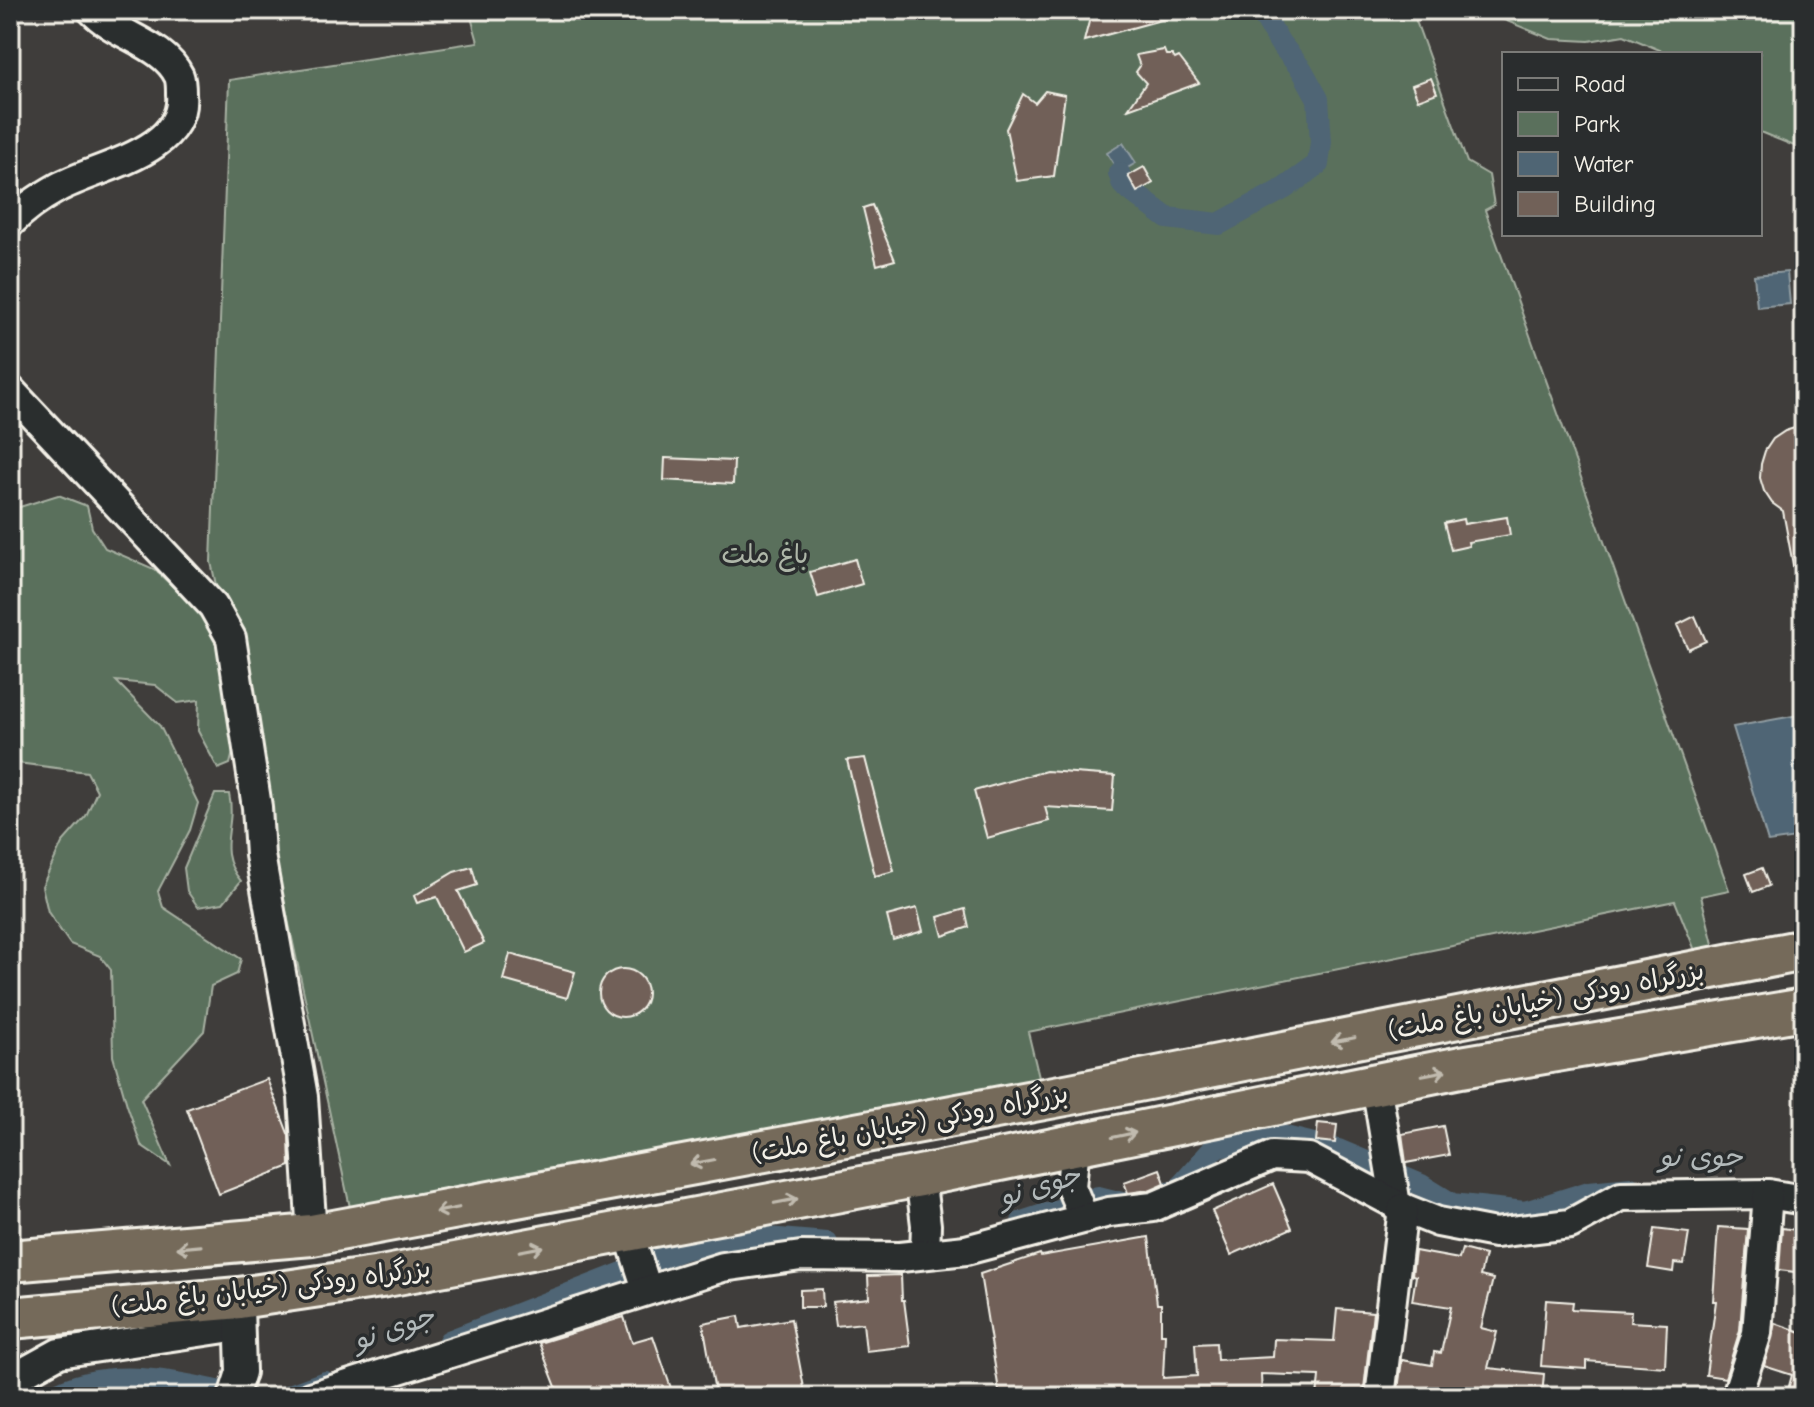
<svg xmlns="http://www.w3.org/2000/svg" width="1814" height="1407" font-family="'Comic Neue','Playpen Sans Arabic',sans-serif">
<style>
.green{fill:#5a705c;stroke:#a7b0a2;stroke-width:2}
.water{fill:#4f6574;stroke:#919da2;stroke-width:2}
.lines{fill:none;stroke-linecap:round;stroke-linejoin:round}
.canal{stroke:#4f6574;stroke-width:22}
.building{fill:#716158;stroke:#f4f1e8;stroke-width:2}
.minor-casing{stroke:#f4f1e8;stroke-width:34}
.highway-casing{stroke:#f4f1e8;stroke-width:46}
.minor{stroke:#2a2d2e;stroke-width:28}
.highway{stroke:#746a5a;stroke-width:40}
.oneway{stroke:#c1bbaf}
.labels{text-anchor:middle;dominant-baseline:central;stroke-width:7;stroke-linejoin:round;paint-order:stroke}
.park-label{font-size:26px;fill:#afb7a9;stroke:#2a2d2e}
.street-label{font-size:26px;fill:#f4f1e8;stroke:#2a2d2e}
.water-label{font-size:28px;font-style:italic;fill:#b2b9ba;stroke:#2a2d2e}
</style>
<rect width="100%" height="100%" fill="#3f3d3b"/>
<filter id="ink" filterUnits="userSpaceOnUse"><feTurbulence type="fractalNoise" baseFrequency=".0125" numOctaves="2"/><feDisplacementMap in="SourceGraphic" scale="16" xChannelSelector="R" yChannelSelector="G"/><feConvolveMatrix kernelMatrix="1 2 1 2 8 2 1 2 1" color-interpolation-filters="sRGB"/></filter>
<g filter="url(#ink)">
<g class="green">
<path d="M469,10H1412L1467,162L1489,175L1494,205L1485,210L1729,890L1701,896L1714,948L1696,953L1675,901L1028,1032L1042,1090L351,1212L211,562L229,80L478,42Z"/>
<path d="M1480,10H1804V150L1760,132V54L1662,51L1624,35L1589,41L1551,39Z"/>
<path d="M58,495L87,506L92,528L105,548L154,569L215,626L235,744L230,764L218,769L198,731L199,700L178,703L155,685L116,681L160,726L198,803L190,830L158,891L163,907L241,959L237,974L211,986L204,1031L141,1099L170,1165L141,1145L127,1105L113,1056L111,970L100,956L70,944L48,912L42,886L62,843L86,816L97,791L87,772L10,762V510Z"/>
<path d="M215,794H229C237,828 214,849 241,881L223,903L198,907L187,891L184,868Z"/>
</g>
<g class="water">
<path d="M1123,143L1136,163L1119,173L1107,153Z"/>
<path d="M1787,272L1790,304L1757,307L1754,275Z"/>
<path d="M1804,714V837L1768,842L1733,727Z"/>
</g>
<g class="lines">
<g class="canal">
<path d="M1119,173L1123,185L1167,218L1219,224L1285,188L1318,164L1321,142L1318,99L1302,70L1280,43L1260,10"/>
<path d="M1168,1192L1178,1189L1214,1148L1277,1135L1338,1150L1421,1185L1452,1204L1525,1212L1589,1192L1631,1188"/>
<path d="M1022,1222L1098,1197L1126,1204L1131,1202"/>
<path d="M449,1341L684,1249L745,1236L827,1243"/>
<path d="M51,1397C110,1363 183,1384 245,1397"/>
<path d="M284,1397L325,1382"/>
</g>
</g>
<g class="building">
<path d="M1092,10H1178L1179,15L1084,41Z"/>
<path d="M1164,50L1166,55H1172L1175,59L1179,57L1199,83L1128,109L1146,83L1136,72L1140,66L1136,55Z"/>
<path d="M1431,78L1437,93L1418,100L1412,85Z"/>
<path d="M1045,91L1065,95L1054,176L1017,181L1006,129L1023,94L1035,103Z"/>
<path d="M1144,167L1153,183L1137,192L1128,176Z"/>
<path d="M872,205L895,260L877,265L863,208Z"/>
<path d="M1804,425V580L1796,581L1783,511L1772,503L1764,491L1760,478L1761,464L1765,451L1773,439L1785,431Z"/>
<path d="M665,458L734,461L733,484L664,480Z"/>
<path d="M1507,517L1510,535L1468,542L1469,546L1451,550L1444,523L1463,519L1464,524Z"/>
<path d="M855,559L862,584L818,597L810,572Z"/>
<path d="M1695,616L1706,641L1688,649L1677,625Z"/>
<path d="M865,758L894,871L875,876L847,760Z"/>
<path d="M1046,771L1115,776L1112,811L1045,807L1049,821L987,838L974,791Z"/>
<path d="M472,867L477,885L458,891L484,943L464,952L437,897L417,903L414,896L454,872Z"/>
<path d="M1762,868L1769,886L1753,892L1746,874Z"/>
<path d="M917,908L923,931L893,940L887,916Z"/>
<path d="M965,909L969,927L943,936L938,917Z"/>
<path d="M510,954L575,972L567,998L503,980Z"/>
<circle cx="623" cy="993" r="24"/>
<path d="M267,1079L289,1136L290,1166L219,1194L187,1109Z"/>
<path d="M1318,1123L1337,1125L1335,1143L1316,1141Z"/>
<path d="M1443,1126L1449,1155L1406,1163L1402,1134Z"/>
<path d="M1160,1169L1165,1183L1149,1190L1128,1193L1124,1182Z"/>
<path d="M1273,1184L1292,1228L1231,1255L1212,1211Z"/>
<path d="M1718,1227L1748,1229L1740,1330L1725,1378L1706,1375L1716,1301H1713Z"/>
<path d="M1782,1228L1804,1231V1273L1779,1270Z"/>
<path d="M1654,1229L1689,1233L1684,1264L1674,1263L1673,1272L1648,1268Z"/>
<path d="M1149,1237L1157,1304H1161V1334H1165L1163,1378L1197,1376L1195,1344L1216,1343L1217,1360L1273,1357L1274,1339L1334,1341L1337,1309L1373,1312L1363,1397H1317L1319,1376L1261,1374L1262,1397H1000L980,1274L1040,1254L1041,1256Z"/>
<path d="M1462,1249L1485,1255L1480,1276L1493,1279L1481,1328L1497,1332L1488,1368L1544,1374L1542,1397H1397L1402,1360L1432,1365L1434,1352L1441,1353L1451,1307L1412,1301L1416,1276L1412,1275L1415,1251L1459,1259Z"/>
<path d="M901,1275L902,1300H904L910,1346L866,1351L863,1323L836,1326L833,1302L869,1298L868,1276Z"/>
<path d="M822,1289L823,1307H800V1290Z"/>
<path d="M1546,1300L1573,1302L1572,1309L1631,1312L1630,1322L1667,1324L1665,1367L1586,1361V1369L1541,1366Z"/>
<path d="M739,1316L741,1328L791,1319L805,1393L783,1397H716L703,1323Z"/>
<path d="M624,1317L632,1342L653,1336L674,1397H560L539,1343Z"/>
<path d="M1775,1323L1804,1333V1397H1786L1792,1375L1764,1366Z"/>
</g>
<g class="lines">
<defs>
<g id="minor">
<path d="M10,223C24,208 41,197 59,187C98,166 187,152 181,94C181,88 181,81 179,76C163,43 116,36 92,10"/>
<path d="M10,390L213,606L231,638L257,807L260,855L303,1097L312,1235"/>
<path d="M1376,1084L1396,1205"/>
<path d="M1075,1145L1071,1187L1084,1218"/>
<path d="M920,1176L926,1225L925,1254"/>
<path d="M628,1231L647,1289"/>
<path d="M10,1380L59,1353L239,1326"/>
<path d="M233,1397L241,1372L239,1307"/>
<path d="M310,1397L723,1267L801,1256L900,1257L966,1250L1109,1212L1153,1207L1272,1156L1309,1158L1403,1208L1438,1222L1495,1233L1570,1224L1621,1196L1768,1194L1804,1200"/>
<path d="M1380,1397L1403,1208"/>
<path d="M1741,1397L1738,1392L1757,1333L1768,1194"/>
</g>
<g id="highway">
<path d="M10,1261L312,1235L1071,1094L1804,950"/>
<path d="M10,1318L239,1298L381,1277L920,1176L1461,1067L1804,1009"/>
</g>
</defs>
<use href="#minor" class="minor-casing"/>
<use href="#highway" class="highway-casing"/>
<use href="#minor" class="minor"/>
<use href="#highway" class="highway"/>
</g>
<defs><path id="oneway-shaft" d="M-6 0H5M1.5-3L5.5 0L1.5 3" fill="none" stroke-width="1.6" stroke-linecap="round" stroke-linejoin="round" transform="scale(2)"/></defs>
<g class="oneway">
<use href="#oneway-shaft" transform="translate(1343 1040) rotate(169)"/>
<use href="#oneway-shaft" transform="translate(1434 1073) rotate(-11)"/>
<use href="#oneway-shaft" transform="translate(1124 1135) rotate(-12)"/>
<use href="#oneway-shaft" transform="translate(702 1162) rotate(169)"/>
<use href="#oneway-shaft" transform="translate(786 1201) rotate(-11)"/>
<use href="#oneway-shaft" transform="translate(447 1210) rotate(169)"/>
<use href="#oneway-shaft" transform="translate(189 1247) rotate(175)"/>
<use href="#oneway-shaft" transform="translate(531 1249) rotate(-11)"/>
</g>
</g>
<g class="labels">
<g class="park-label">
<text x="765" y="555">باغ ملت</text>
</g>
<g class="street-label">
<text transform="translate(1546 1001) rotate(-11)">بزرگراه رودکی (خیابان باغ ملت)</text>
<text transform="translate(910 1124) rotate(-11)">بزرگراه رودکی (خیابان باغ ملت)</text>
<text transform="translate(271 1288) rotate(-7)">بزرگراه رودکی (خیابان باغ ملت)</text>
</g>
<g class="water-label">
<text x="1701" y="1157">جوی نو</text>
<text transform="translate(1040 1186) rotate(-17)">جوی نو</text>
<text transform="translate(394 1328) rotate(-19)">جوی نو</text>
</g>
</g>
<rect width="1814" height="1407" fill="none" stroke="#2a2d2e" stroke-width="40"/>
<rect x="20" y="20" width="1774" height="1367" fill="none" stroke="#f4f1e8" stroke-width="3" filter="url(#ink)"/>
<rect x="1502" y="52" width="260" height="184" fill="#2a2d2e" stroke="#7b7b78" stroke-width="2"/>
<rect x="1518" y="78" width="40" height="12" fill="#2a2d2e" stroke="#7b7b78" stroke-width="2"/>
<text x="1574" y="92" font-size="24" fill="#f4f1e8">Road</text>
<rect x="1518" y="112" width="40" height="24" fill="#5a705c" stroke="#7b7b78" stroke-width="2"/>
<text x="1574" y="132" font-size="24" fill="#f4f1e8">Park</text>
<rect x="1518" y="152" width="40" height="24" fill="#4f6574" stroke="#7b7b78" stroke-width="2"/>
<text x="1574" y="172" font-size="24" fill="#f4f1e8">Water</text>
<rect x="1518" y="192" width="40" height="24" fill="#716158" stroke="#7b7b78" stroke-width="2"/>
<text x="1574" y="212" font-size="24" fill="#f4f1e8">Building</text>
</svg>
